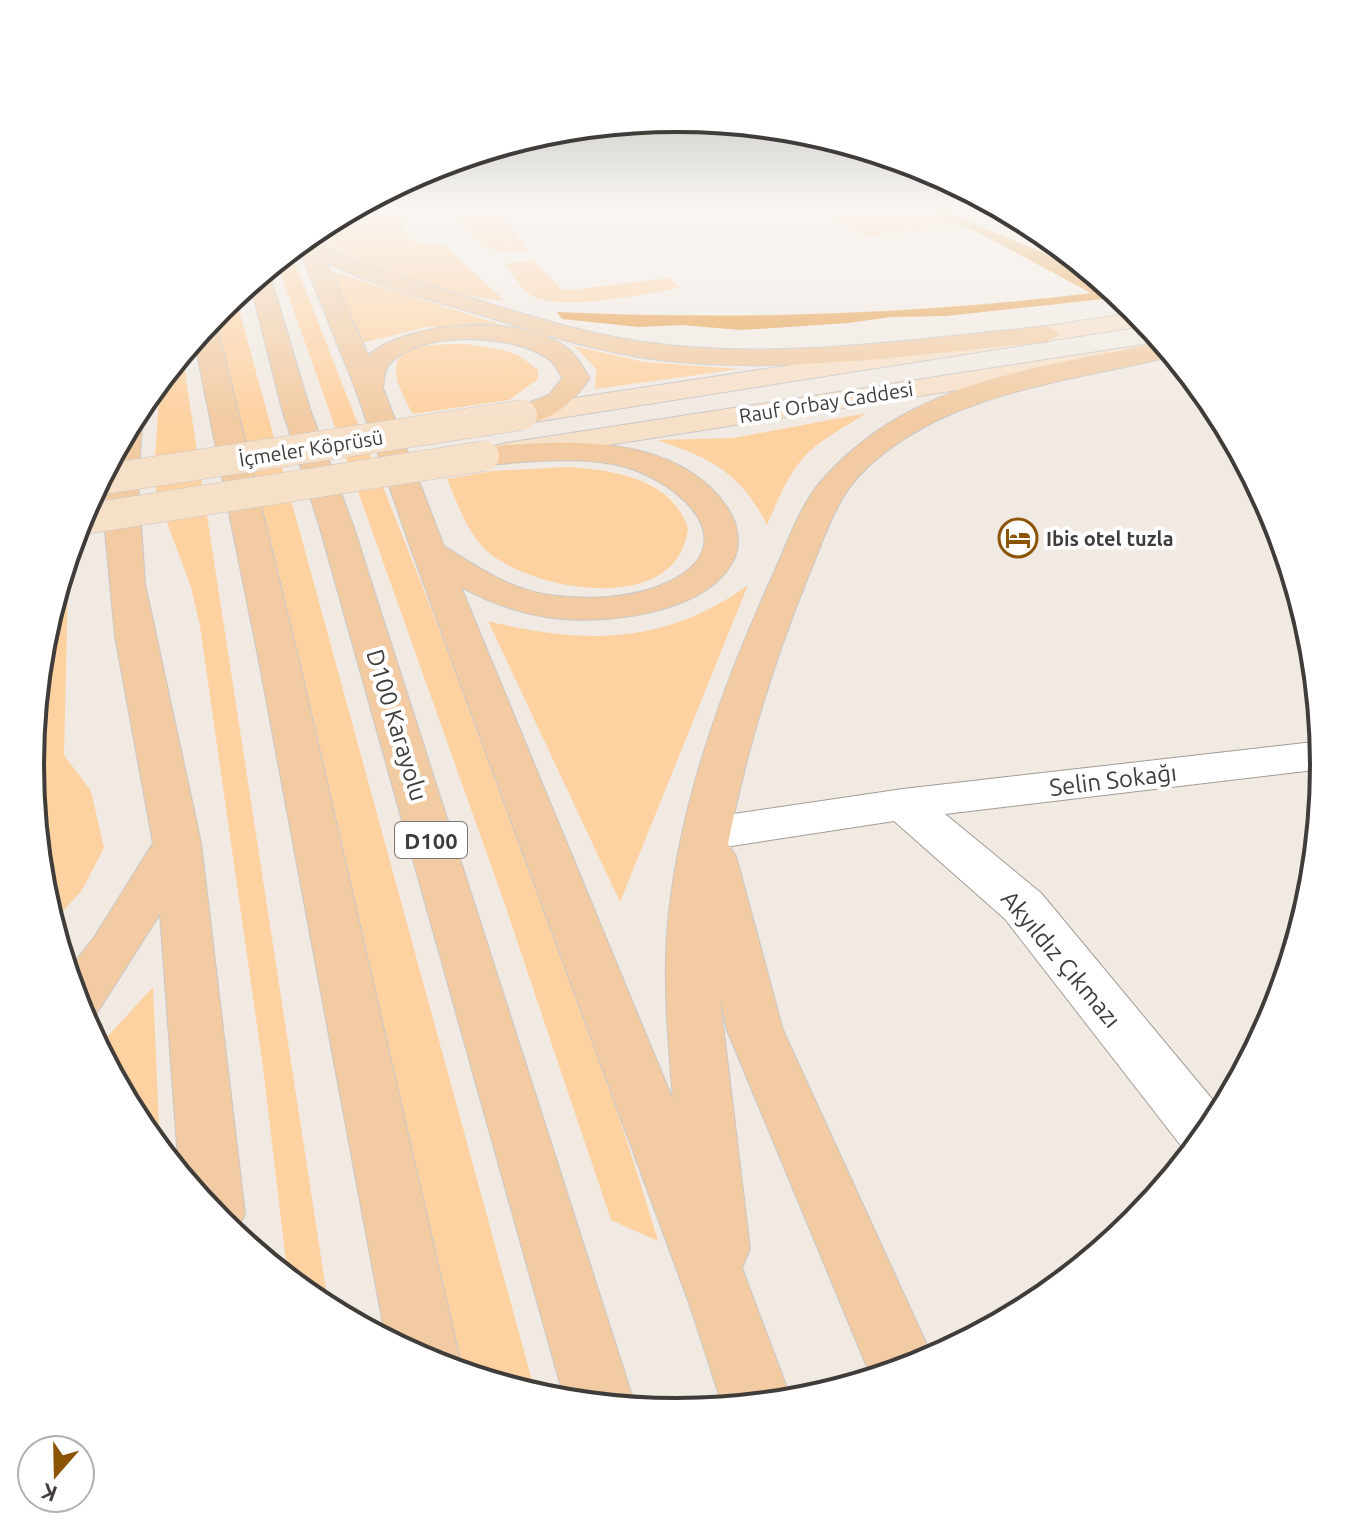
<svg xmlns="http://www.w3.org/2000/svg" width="1354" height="1530" font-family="Ubuntu,sans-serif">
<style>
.green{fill:#fed1a1}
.forest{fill:#e69f4c}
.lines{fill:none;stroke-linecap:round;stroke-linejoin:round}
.street-casing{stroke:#a29c96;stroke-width:2}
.primary-casing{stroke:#c9c8c8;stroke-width:2}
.highway-casing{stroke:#c9c8c8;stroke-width:2}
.street{fill:#fff;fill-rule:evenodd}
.primary{fill:#f7e0c8;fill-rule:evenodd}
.highway{fill:#f2cba3;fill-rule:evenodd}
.rail-casing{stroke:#787470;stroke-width:5}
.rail{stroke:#fff;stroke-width:3;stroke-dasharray:9;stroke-linecap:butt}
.primary-bridge-casing{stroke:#c9c8c8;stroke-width:31;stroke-linecap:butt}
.primary-bridge{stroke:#f7e0c8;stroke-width:30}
.labels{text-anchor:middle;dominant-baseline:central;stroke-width:8;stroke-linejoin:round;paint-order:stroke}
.far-street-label{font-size:20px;fill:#3f3c39;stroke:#fff}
.far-poi-label{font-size:20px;font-weight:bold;fill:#3f3c39;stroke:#fff;text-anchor:start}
.shield{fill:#fff;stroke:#797674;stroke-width:2}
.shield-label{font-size:22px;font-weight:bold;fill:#3f3c39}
.street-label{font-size:24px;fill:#3f3c39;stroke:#fff}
.rim{fill:none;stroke:#3f3c39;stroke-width:4}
</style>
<rect width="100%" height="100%" fill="#f1eae3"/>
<g class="green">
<path d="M353,208H409L403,222C408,245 423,246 443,244L505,301C457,296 342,270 315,229Z"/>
<path d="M452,208H496L528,250C482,257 477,243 452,208Z"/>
<path d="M815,208H922L962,226L864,237Z"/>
<path d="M290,250C416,578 557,903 658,1241L611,1220L503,899L276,261Z"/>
<path d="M534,260L563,291L669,278L680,288C646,293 557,314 529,294C520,287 512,273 505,264Z"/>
<path d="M330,271L512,328L427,327L362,343Z"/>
<path d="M235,295L536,1395L451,1369L215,314Z"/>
<path d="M466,344L503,350L520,356L538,370V379L509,400L413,414C375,350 403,344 466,344Z"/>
<path d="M574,346L644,362L740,369L595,389L596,369Z"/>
<path d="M182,353L329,1309L288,1279L263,1067L200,626L191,587L157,496L154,475L160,380Z"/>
<path d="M867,413C802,452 797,455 767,525C741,473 711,458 657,440L734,438Z"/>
<path d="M567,467C613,470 671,478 688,528C679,616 537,592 489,553C467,534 458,504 447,479L492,471Z"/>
<path d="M68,585L64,755L91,791L104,848L82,890L52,924C20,818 26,694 58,588Z"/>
<path d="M748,585L620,902L488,621C583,645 666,645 748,585Z"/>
<path d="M153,987L160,1150L139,1124L98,1047Z"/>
</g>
<path class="forest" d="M922,208H937L1072,265L1122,297L946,316L891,317L848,323L741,330L682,325L639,327L562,319L557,312C735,320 914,315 1091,293L983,235Z"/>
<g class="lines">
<defs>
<path id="street" d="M1322,741L1323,769L945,814L1041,893L1222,1111L1189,1156L1005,919L894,821L706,850L689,845L683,834L689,823L706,818L903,789Z"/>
<g id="primary">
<path d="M1139,312L1149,325L522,424L512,421L508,415L512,409L522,406Z"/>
<path d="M1163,342L1174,356L506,461L495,458L491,452L495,446L506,443Z"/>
</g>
<g id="highway">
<path d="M313,232C330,259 402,277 432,286C500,306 567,330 637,341C772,362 912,339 1047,326L1060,334L1047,342C918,354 788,375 659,360C595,352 532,331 471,312C422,298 373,285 327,263L368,355C411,319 530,312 572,352C579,359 584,370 590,378C573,403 545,429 512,421L508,415L512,409L549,395L562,378C559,373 556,366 552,362C519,333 418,329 389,365C384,370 384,380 383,388L444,546C476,566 511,590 549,595C585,600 630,599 664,584C742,550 693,493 637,471C601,457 559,460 522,462C505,463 489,467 473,463L469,456L473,449L484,447C563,440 676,432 727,507C737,522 742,542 734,559C708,615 600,626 546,617C516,612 488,602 461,587L673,1100C668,1038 662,974 669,912C682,796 724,683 772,577C785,549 796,516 814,490C833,465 860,442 886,425C967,374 1071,361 1163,342L1174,356C1099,374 1023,384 951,414C912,431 864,461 842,499C828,523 819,551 808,577C773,663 746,752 728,844L736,856L783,1030L933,1358L872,1379L727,1030L720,999L750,1249L742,1268L792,1401L723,1407L689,1303L412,552L355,388L297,244Z"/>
<path d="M266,270L270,275L310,409L354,528L636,1408L565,1401L320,528L282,409L250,283Z"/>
<path d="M209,320L217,326L299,661L460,1360L455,1371L429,1363L386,1340L259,661L194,339Z"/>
<path d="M131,420L142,428L138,480L145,584L201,843L245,1214L235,1235L219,1222L179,1173L160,914L95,1016L83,1020L67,972L95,936L153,843L115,636L105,531L108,463Z"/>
</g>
</defs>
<use href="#street" class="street-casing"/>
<use href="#primary" class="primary-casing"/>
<use href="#highway" class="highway-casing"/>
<use href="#street" class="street"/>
<use href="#primary" class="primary"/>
<use href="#highway" class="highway"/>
<defs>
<path id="rail" d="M984,208L1052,240"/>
</defs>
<use href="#rail" class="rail-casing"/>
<use href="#rail" class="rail"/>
<defs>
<g id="primary-bridge">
<path d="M99,480L522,415"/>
<path d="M79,520L484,456"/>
</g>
</defs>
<use href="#primary-bridge" class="primary-bridge-casing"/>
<use href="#primary-bridge" class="primary-bridge"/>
</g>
<linearGradient id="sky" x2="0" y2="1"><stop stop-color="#9fa4a1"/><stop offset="0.49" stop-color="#f9f6f2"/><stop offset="1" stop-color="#f9f6f2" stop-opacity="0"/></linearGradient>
<rect width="1354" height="422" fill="url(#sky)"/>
<defs>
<symbol id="hotel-ring" viewBox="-11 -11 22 22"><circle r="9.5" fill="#fff" stroke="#8b5505" stroke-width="1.5"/><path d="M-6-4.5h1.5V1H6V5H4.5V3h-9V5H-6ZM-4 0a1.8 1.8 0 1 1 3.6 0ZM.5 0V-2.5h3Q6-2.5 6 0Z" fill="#8b5505"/></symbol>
</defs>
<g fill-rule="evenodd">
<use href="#hotel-ring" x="996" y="516" width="44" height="44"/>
</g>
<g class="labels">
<g class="far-street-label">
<text transform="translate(826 402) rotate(-9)">Rauf Orbay Caddesi</text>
<text transform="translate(311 448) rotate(-9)">İçmeler Köprüsü</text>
</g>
<g class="far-poi-label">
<text x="1046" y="538">Ibis otel tuzla</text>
</g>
<rect class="shield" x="395" y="822" width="72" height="36" rx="6"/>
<g class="shield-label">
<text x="431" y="840">D100</text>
</g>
<g class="street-label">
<text transform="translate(397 725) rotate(73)">D100 Karayolu</text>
<text transform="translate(1113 780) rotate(-7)">Selin Sokağı</text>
<text transform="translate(1061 959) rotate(50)">Akyıldız Çıkmazı</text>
</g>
</g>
<path d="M0 0H1354V1530H0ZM44 765a633 633 0 1 1 1266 0a633 633 0 1 1-1266 0Z" fill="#fff" fill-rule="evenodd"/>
<path class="rim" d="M44 765a633 633 0 1 1 1266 0a633 633 0 1 1-1266 0Z"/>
<g transform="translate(56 1474) rotate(200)"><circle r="38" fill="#ffffff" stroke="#b2b1b0" stroke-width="2"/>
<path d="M0-6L14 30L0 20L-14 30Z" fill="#8b5505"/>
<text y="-12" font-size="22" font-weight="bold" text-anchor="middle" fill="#3f3c39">K</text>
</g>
</svg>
